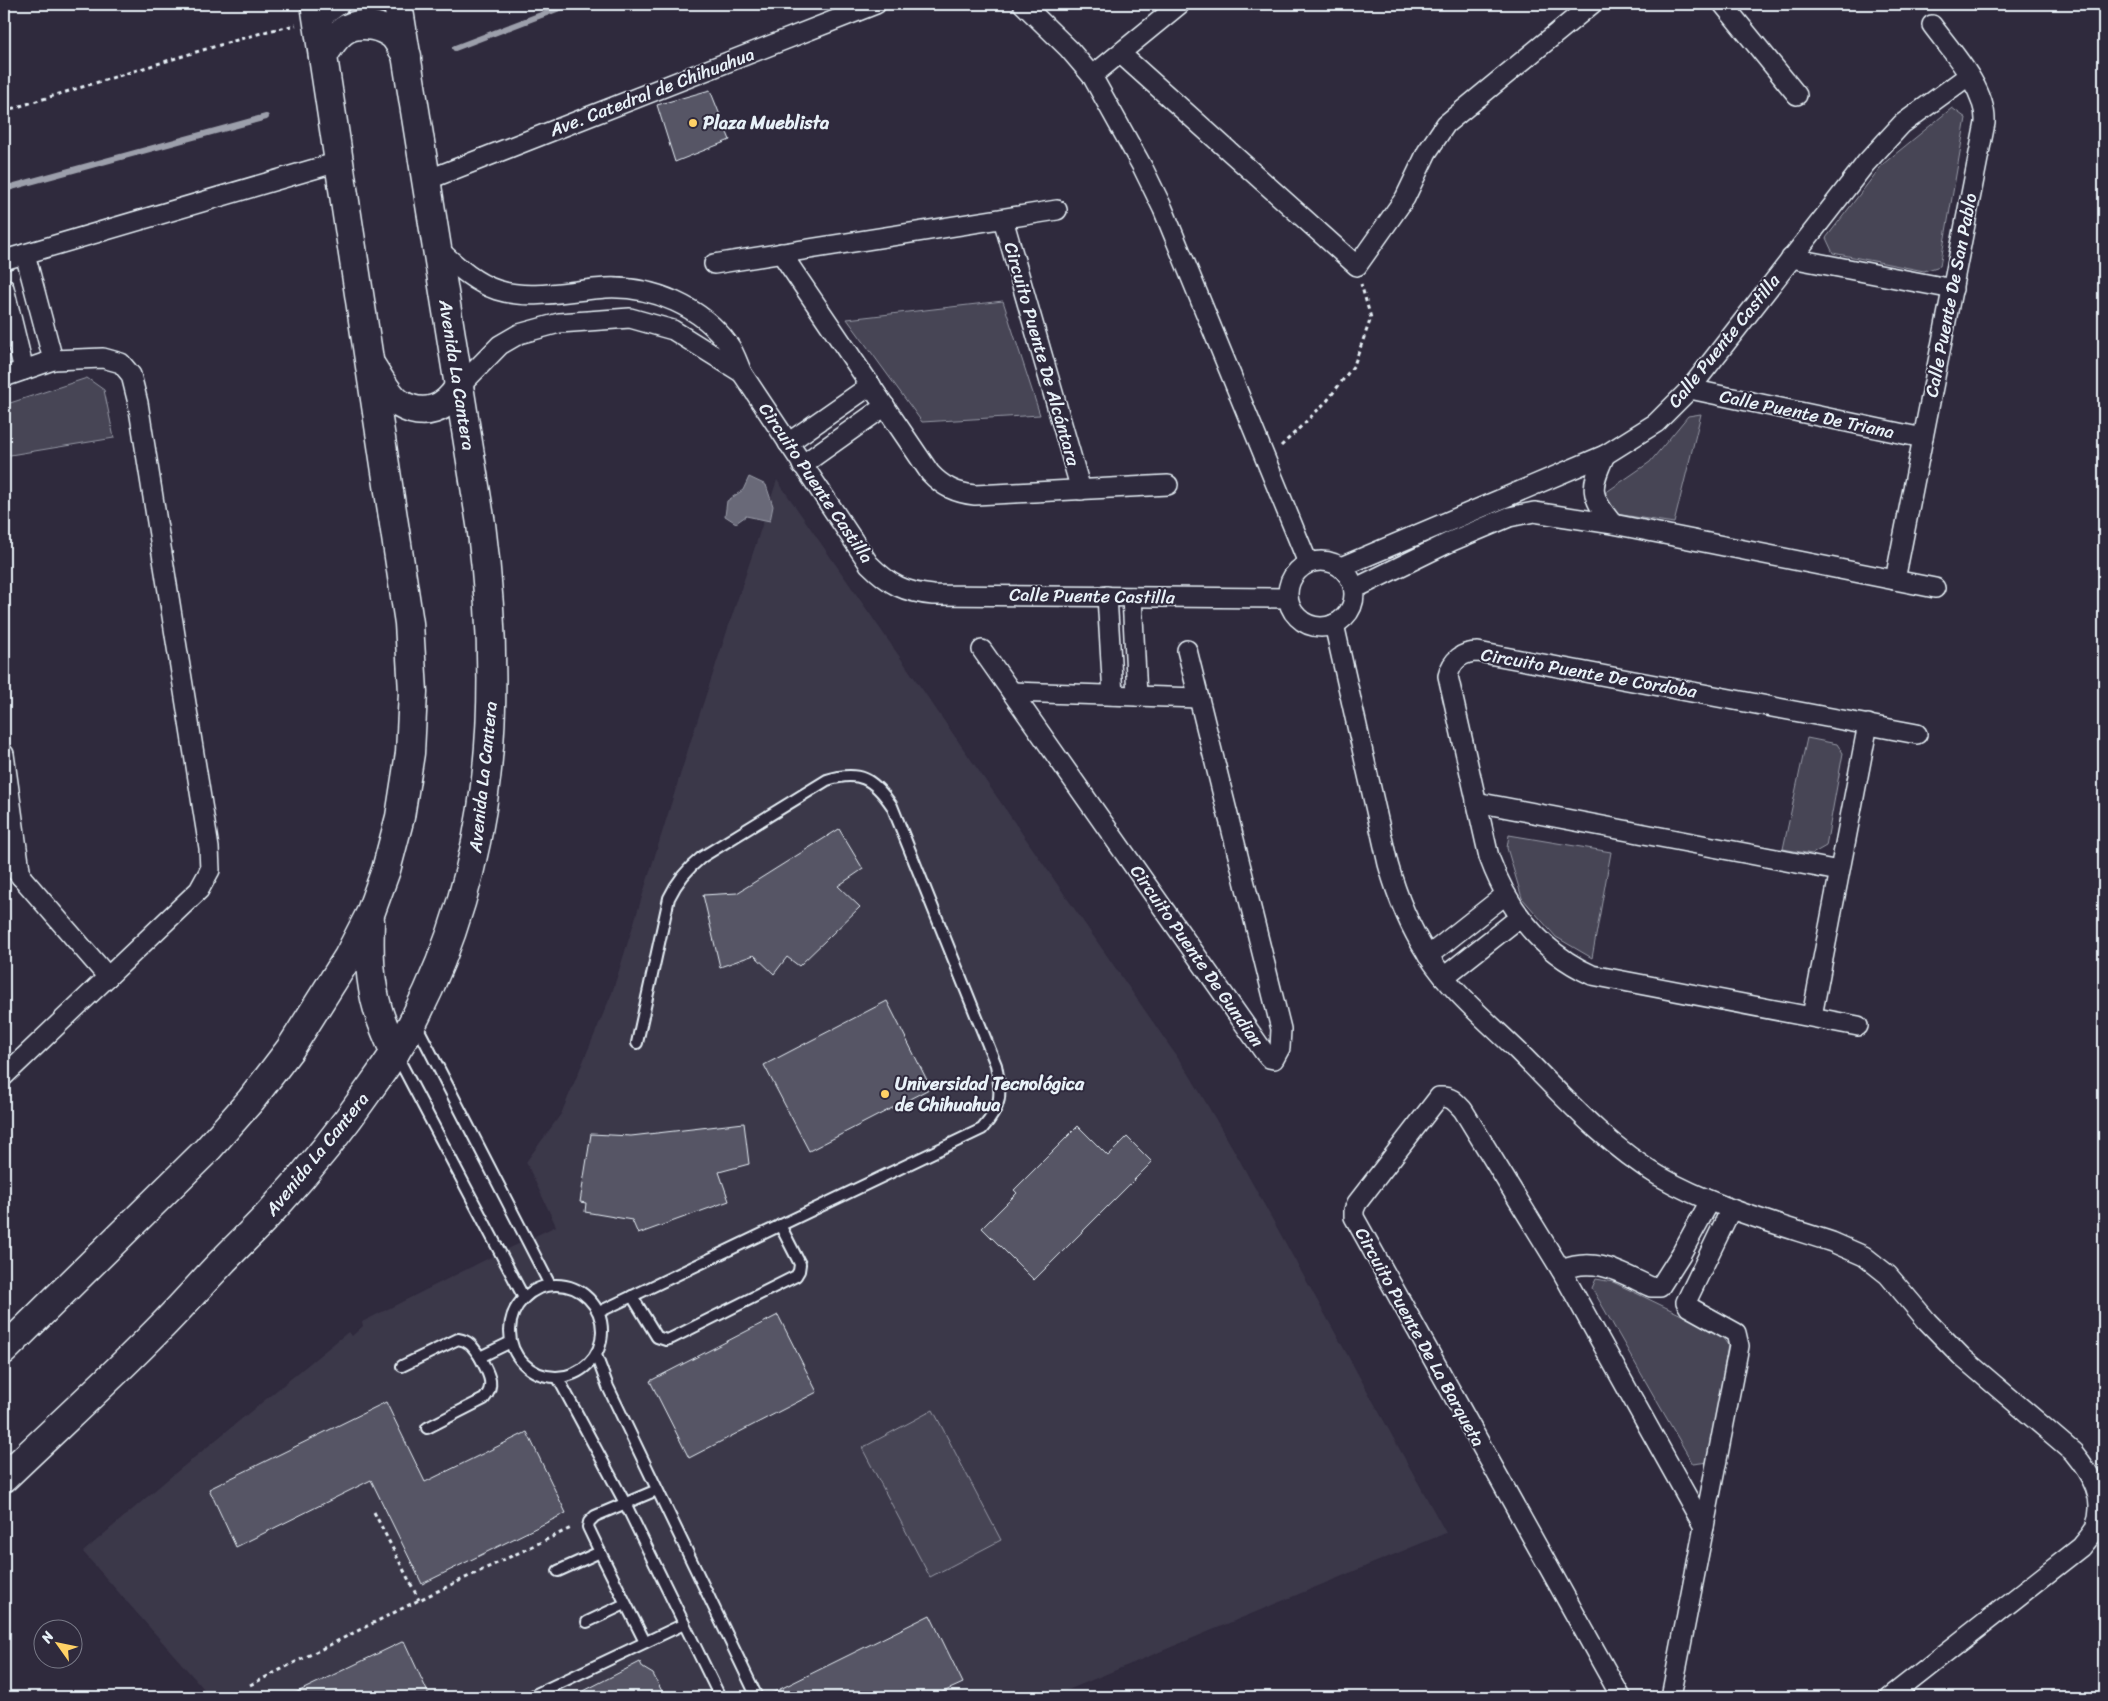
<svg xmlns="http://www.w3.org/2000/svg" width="2108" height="1701" font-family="Sriracha,sans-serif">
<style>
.built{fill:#3b3749}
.green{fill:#464455;stroke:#979aa6}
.water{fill:#696978;stroke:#9c9fab}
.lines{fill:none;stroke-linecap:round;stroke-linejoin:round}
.stream{stroke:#9c9fab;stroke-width:6}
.building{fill:#575565;stroke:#e8f1f8}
.lane-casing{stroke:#e8f1f8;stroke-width:14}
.street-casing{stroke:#e8f1f8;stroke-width:22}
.primary-casing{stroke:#e8f1f8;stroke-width:31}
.path{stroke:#e8f1f8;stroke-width:3;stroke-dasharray:4 4;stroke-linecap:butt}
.lane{stroke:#2f2a3d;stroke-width:10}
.street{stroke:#2f2a3d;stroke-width:19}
.primary{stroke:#2f2a3d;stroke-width:28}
.poi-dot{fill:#ffd166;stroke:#2f2a3d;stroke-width:2}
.labels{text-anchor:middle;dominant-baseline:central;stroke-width:4;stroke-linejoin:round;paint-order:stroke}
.street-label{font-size:18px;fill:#e8f1f8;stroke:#2f2a3d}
.poi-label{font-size:18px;font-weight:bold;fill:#e8f1f8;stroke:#2f2a3d;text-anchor:start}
</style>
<rect width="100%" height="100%" fill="#2f2a3d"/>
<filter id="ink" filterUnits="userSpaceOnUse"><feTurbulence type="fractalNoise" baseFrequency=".02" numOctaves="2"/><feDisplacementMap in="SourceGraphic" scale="10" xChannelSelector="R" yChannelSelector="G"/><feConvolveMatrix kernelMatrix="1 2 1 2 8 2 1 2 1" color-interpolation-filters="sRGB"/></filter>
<g filter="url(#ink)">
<path class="built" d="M777,480L1189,1074L1235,1152L1446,1533L1051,1697H211L83,1552L168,1479L348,1332L352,1336L363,1326L362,1322L491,1257L556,1226L526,1162L561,1114L612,993L692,737Z"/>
<g class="green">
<path d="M1952,108L1966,118L1940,266L1924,271L1833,253L1826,238L1883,164Z"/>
<path d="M1003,301L1040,415L922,422L847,319Z"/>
<path d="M87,378L104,390L114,438L4,456V405Z"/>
<path d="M1701,414L1674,523L1616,514L1605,493L1650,462L1688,416Z"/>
<path d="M1807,738L1837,744L1843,753L1826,846L1812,854L1783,849Z"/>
<path d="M1509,835L1611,852L1592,958L1556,937L1522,898L1507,848Z"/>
<path d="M1596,1279L1613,1282L1719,1333L1728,1345L1708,1462L1693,1464L1592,1288Z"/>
<path d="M933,1410L1001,1540L930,1577L862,1448Z"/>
</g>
<path class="water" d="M749,477L766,485L773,506L770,521L746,516L736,523L725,516L727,501L743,490Z"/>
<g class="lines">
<g class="stream">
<path d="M455,48L570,4"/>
<path d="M4,189L266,117"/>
</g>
</g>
<g class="building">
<path d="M710,90L730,140L675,162L657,105Z"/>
<path d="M839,829L863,869L838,886L860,907L799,966L787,957L774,974L754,955L720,967L703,895L737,893Z"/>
<path d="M887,1001L931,1088L809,1151L764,1065Z"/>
<path d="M744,1123L749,1164L719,1172L729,1201L638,1234L632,1220L585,1212L586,1203L580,1202L591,1134L631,1136Z"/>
<path d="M1078,1126L1108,1156L1127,1137L1152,1162L1034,1280L982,1228L1017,1193L1014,1190Z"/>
<path d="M778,1315L817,1392L689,1458L650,1381Z"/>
<path d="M386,1402L425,1482L527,1432L566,1513L422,1584L371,1480L236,1547L209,1489Z"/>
<path d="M930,1615L963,1683L932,1697H764Z"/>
<path d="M404,1641L430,1697H287Z"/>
<path d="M640,1662L643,1668L653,1674L665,1697H572Z"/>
</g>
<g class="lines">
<defs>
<g id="lane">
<path d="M416,1024L550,1285"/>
<path d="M397,1056L524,1298"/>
<circle cx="556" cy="1331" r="46"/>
<path d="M632,1296L657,1337L666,1340L672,1338L796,1276L799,1271L800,1264L780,1225"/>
<path d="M599,1312L982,1129C1002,1106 1002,1095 996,1065L892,806C873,778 859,770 827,780L702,857C687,869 677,881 669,898L637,1043"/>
<path d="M596,1355L608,1387L757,1697"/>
<path d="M402,1366L458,1339C470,1341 473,1347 480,1357L511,1342"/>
<path d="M558,1378L625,1503L720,1697"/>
<path d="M427,1428L484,1399C497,1384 487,1372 480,1357"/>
<path d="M558,1571L600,1552"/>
<path d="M587,1622L625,1604"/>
<path d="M645,1642L600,1552L588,1527L589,1522L595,1516L657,1490"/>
<path d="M530,1697L684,1624"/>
</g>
<g id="street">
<path d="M1023,4L1069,49L1092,76L1143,168L1163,209L1308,563"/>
<path d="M1723,4L1797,95"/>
<path d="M317,21L340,4"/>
<path d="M1121,54L1357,266L1405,198L1427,152L1446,124L1592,4"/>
<path d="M1092,76L1180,4"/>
<path d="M427,180L876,4"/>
<path d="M1003,219L1081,490"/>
<path d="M438,249C456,265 473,282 497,290C531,301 571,290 606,288C653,286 702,307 729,345C735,353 738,364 742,373L869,564C890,585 904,592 933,595L1288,598"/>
<path d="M781,253L930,473C943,487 956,493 975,495L1168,485"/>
<path d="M25,254L53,360"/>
<path d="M1791,258L1953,289"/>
<path d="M4,260L338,162"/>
<path d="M714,264L1057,210"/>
<path d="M4,288L24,370"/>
<path d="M4,377L53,360L103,358L121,363L131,375L138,403L209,848L210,870L199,890L4,1076"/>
<path d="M459,387L500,345L519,334L559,323L630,318L673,330L742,373"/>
<path d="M1690,389L1923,438"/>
<path d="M788,443L871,385"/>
<path d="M1605,455C1590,488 1589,495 1613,524"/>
<path d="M802,465L885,406"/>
<circle cx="1321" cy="594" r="33"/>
<path d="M1341,567L1605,455L1656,423L1690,389L1866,163L1902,124L1968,76"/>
<path d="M1895,580L1985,123C1987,89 1951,51 1932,25"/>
<path d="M1354,589L1452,541L1509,517L1534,512L1613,524L1935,588"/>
<path d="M1107,596L1113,695"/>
<path d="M1132,597L1137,696"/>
<path d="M1334,624L1388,864C1397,896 1409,926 1427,954C1451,991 1486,1020 1518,1051C1562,1095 1605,1144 1659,1176C1713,1207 1774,1223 1832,1242L1864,1256L1888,1275L1927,1321L1963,1358L2073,1452C2091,1474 2107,1499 2095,1528C2092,1535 2085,1541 2081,1547L1890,1697"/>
<path d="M982,650L1264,1052L1269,1058L1274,1059L1280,1048L1281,1029L1187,650"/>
<path d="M1012,692L1198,698"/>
<path d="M4,754L21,877"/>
<path d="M1476,802L1839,871"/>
<path d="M4,857L108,977"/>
<path d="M1428,956L1505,895"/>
<path d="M1444,977L1520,917"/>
<path d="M1812,1016L1868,724"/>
<path d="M1858,1026L1592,975C1541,952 1508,909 1489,857L1448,676C1452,660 1462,652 1478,652L1917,734"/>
<path d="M1561,1270C1596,1256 1619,1272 1651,1287H1660L1681,1254L1710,1201"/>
<path d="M1621,1697L1354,1217V1210L1357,1203L1439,1097C1451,1096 1455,1101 1463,1110L1561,1270L1704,1527"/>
<path d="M1671,1697L1739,1346L1736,1333L1689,1307L1686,1302L1731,1209"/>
</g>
<g id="primary">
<path d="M323,56C336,35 346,21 373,26C379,27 389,31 394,36C399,42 403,50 407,56"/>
<path d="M372,367C380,379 388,396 400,404C424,418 446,409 459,387"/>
<path d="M370,921C369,951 369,980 378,1010C382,1024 389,1039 395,1053"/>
<path d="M4,1350L207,1150L251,1100L290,1049L348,957L370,914L386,870L400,817L410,753L413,692L409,623L315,4"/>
<path d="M4,1478C56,1428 109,1380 159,1329C180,1308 200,1285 221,1263C239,1244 259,1226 276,1206C311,1168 342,1129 371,1087C387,1065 402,1044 414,1020C495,862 503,697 481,524L398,4"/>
</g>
</defs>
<use href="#lane" class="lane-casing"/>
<use href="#street" class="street-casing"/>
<use href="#primary" class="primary-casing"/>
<g class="path">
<path d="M4,111L196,52L268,31L296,25"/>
<path d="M1281,446L1327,401L1354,365L1371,318L1361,284"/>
<path d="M374,1512L419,1600"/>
<path d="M250,1685L419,1600L573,1527"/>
</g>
<use href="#lane" class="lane"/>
<use href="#street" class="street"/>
<use href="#primary" class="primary"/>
</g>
</g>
<g class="poi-dot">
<circle cx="693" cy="123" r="5"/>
<circle cx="885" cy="1094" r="5"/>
</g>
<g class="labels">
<g class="street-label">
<text transform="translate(652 92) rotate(-21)">Ave. Catedral de Chihuahua</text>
<text transform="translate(1951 295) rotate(-79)">Calle Puente De San Pablo</text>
<text transform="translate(1724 341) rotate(-51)">Calle Puente Castilla</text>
<text transform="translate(1042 354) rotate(74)">Circuito Puente De Alcántara</text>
<text transform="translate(457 375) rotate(81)">Avenida La Cantera</text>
<text transform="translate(1807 414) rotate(12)">Calle Puente De Triana</text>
<text transform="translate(816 483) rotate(56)">Circuito Puente Castilla</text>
<text transform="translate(1092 596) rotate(1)">Calle Puente Castilla</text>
<text transform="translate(1589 673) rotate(10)">Circuito Puente De Cordoba</text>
<text transform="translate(483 777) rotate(-84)">Avenida La Cantera</text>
<text transform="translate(1197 956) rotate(55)">Circuito Puente De Gundian</text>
<text transform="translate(317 1154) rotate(-51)">Avenida La Cantera</text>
<text transform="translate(1420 1337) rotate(61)">Circuito Puente De La Barqueta</text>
</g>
<g class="poi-label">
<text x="703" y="123">Plaza Mueblista</text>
<text x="895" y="1084">Universidad Tecnológica<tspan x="895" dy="21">de Chihuahua</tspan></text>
</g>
</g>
<rect width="2108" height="1701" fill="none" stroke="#2f2a3d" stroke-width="20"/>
<rect x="10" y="10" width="2088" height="1681" fill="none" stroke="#e8f1f8" stroke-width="2" filter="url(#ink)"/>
<g transform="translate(58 1644) rotate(303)"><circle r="24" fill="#2f2a3d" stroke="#797a88"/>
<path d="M0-4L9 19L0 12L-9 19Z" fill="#ffd166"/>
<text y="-8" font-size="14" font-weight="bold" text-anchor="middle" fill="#e8f1f8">N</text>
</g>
</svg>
